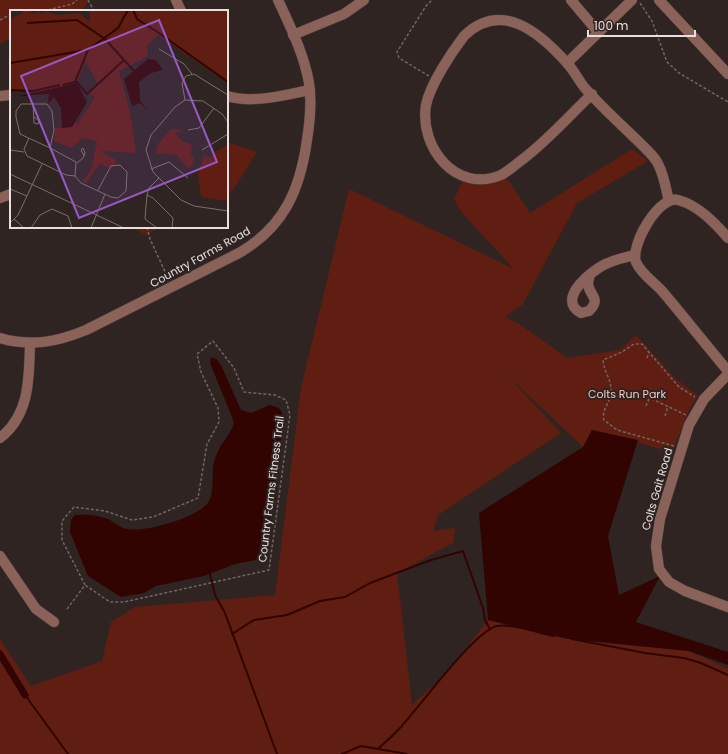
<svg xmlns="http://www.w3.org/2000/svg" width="728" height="754" font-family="Poppins,sans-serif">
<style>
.green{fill:#601e12}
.water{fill:#310401}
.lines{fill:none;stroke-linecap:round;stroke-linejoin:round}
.stream{stroke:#310401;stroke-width:2}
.canal{stroke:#310401;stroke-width:7}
.minor-casing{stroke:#4d423f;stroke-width:11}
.path{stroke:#6f6563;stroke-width:1.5;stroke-dasharray:3 2;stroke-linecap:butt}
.minor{stroke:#8b6259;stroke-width:10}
.labels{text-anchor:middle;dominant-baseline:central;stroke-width:4;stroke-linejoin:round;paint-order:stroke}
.street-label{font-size:11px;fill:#e8e0df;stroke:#2f2421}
.park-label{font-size:11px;fill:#fbc7bc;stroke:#2f2421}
.inset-river{fill:none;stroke:#310401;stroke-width:2}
.inset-road{fill:none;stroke:#796f6d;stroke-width:1}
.view{fill:#9659c7;fill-opacity:0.15;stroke:#9659c7;stroke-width:2}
.inset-edge{fill:none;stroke:#e8e0df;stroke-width:2}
</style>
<rect width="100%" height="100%" fill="#2f2421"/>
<g class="green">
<path d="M0,0H90L81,11H11V37L0,44Z"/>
<path d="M227,142L257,152L233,190L227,193Z"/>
<path d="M632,149L648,161L577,203L523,304L505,317L518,323L567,358L620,350L636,335L675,378L698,396L689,410L672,452L592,430L583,447L507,375L561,433L438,515L433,531L455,528L453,543L397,573L412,705L446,674L488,620L568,639L689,651L728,669V754H0V639L31,686L102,661L111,622L135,607L275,595L301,388L349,189L514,269L462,213L454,199L465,176L504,174L530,213Z"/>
<path d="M130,227H161L146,235Z"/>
</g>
<g class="water">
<path d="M211,357L216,359L221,365L241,410L251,413L270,405L279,408L282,413V430L266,549L263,555L256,560L235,564L204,576L156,586L144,593L121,597L88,576L70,532L71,520L75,515C86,514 99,515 108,519C114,522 121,528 127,529C144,533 201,517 209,501C214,490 212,481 213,469C213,463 216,456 218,451C223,440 232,433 234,422L210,363Z"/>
<path d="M592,430L638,440L608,536L619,595L660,576L636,622L728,652V665L689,651L568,639L488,620L479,513L583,447Z"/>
</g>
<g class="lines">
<g class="stream">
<path d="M209,571L215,595L225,613L277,754"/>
<path d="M232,634L254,620L287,615L320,601L345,597L370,583L431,560L463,551L483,608L485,620L490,629"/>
<path d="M572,639L645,653L684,658L701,663L728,675"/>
<path d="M25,695L68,754"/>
<path d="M379,748C385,742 393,736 399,729C418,709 474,631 497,626C512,623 538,633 554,636"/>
<path d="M342,754L361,746L407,754"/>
</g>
<path class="canal" d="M0,654L25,695"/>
<defs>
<g id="minor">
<path d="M176,0L181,11"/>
<path d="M571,0L598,32"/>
<path d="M659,0L728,74"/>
<path d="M293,35L344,14L364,0"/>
<path d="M567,63L632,0"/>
<path d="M592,94C569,116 548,140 523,159C516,164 509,171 501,175C456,194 419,147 426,105C430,85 451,53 464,36C501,0 539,32 566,62C573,69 578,79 584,87C602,108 624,127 644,147C650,153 656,158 659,166C664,176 666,189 669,201"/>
<path d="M0,96L11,95"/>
<path d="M227,96C253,104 284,95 310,90"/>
<path d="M0,198L11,194"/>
<path d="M728,238C715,223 698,205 678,200C659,195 630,245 636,262C641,274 654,282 662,291C685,318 706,345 728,371"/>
<path d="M590,274C589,278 588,281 588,284C589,296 602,298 589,311L581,313C555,299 593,269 608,263C617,259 626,257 635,255"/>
<path d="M0,338C31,347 57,342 86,330L239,253C284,227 300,190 307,140C310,121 312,102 309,83C304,54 290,26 278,0"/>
<path d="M728,374L704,399L689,425L660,519L656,546L659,569L669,582L685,591L728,607"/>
<path d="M0,438C30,415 29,378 30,343"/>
<path d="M0,556L36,609L54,622"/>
</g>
</defs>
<use href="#minor" class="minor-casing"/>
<g class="path">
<path d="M88,0L94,11"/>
<path d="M640,3L652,21L667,62L679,73L728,102"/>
<path d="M48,10L72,4L77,0"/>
<path d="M40,11H48"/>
<path d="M0,20L11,14"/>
<path d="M429,76L399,58L397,52L426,6L432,0"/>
<path d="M147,227L150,239L168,278"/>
<path d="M647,358L649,352"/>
<path d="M646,406L649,399H652L686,415"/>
<path d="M665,416L668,406"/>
<path d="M674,446L617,430L604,420C601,410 610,403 611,393C612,379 604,373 603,360L622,352L634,344H642L679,387L695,397"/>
<path d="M67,609L85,585L62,540V521L74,507L105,511L132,520L153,517L198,498L207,444L219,422L218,408L201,372L197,354L213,341L234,368L244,392L275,395L286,400L290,415L269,570L124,602H110L85,585"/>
</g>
<use href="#minor" class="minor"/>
</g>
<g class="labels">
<g class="street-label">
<text transform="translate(200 257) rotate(-29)">Country Farms Road</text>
<text transform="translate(271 489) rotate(-83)">Country Farms Fitness Trail</text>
<text transform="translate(657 489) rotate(-74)">Colts Gait Road</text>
</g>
<g class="park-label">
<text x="627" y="394">Colts Run Park</text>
</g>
</g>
<g transform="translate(10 10)">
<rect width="218" height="218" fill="#2f2421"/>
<path d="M13,0H20L22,4L29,1L30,4L35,2L50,5L69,3L80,12V0H218V73L148,25L137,35L138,43L135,48L109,61L120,102L126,143L90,141L106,150L105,155L98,158L90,153L76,173L72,172L82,158L87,131L72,128L61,138L44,131L45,118L62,117V112L75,117L68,113L84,89V85L80,87V84L88,74L75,51L67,73L27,82L0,81V9L11,4ZM161,119L174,120L165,123L172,131L182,134L181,145L184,149L181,157H177L167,145L146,143L148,134ZM218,135V191L191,187L188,164L194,146L201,148L205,142Z" fill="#601e12"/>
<path d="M138,49L146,50L153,60L141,63L129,72L130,91L139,101L130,93L122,96L114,69ZM67,73L77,92L62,117L52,118L51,98L44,87L38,94L39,84L9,86Z" fill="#310401"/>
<path class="inset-river" d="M123,0L127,9L149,23M17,13L67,10L95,29L124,61M149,23L218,72M0,53L77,40M66,71L77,84L114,50M53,75L65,72L78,40L108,18L118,0M0,80L23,81L50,75"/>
<path class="inset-road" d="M149,39L174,54L182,64M175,90L172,73L176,66L184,64L218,85M23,93L24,113L28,114L29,111L24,107M218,112L212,104L193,91L175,90L165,97L141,125L136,140L143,162L171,190L184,196L218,201M178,120L189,118L204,98M19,128L14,139L17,146L56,165L65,166L66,152L40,138L44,120L42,101L37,94H11L6,101V107L10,124L40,138M0,140L14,142M192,140L218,124M67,153L73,148L74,146L75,143L73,138L71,140L74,146M141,159L159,152L178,168M0,164L114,218M65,166L71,173L101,187L108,188L116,181L117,162L110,155L101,156L88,180M0,179L17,186M137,185L139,178L149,168M4,209L14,218M0,213L8,205L32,154M21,218L30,205L42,199L58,206L62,218M81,218L95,184M147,218L135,209L137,185L143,188L163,208L162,218"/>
<path class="view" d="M149,10L207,152L69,208L11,66Z"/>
<rect width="218" height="218" class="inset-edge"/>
</g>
<path d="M588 30v6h107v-6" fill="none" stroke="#e8e0df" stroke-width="2"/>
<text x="594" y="30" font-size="12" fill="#e8e0df" stroke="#2f2421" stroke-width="3" paint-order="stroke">100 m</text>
</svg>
